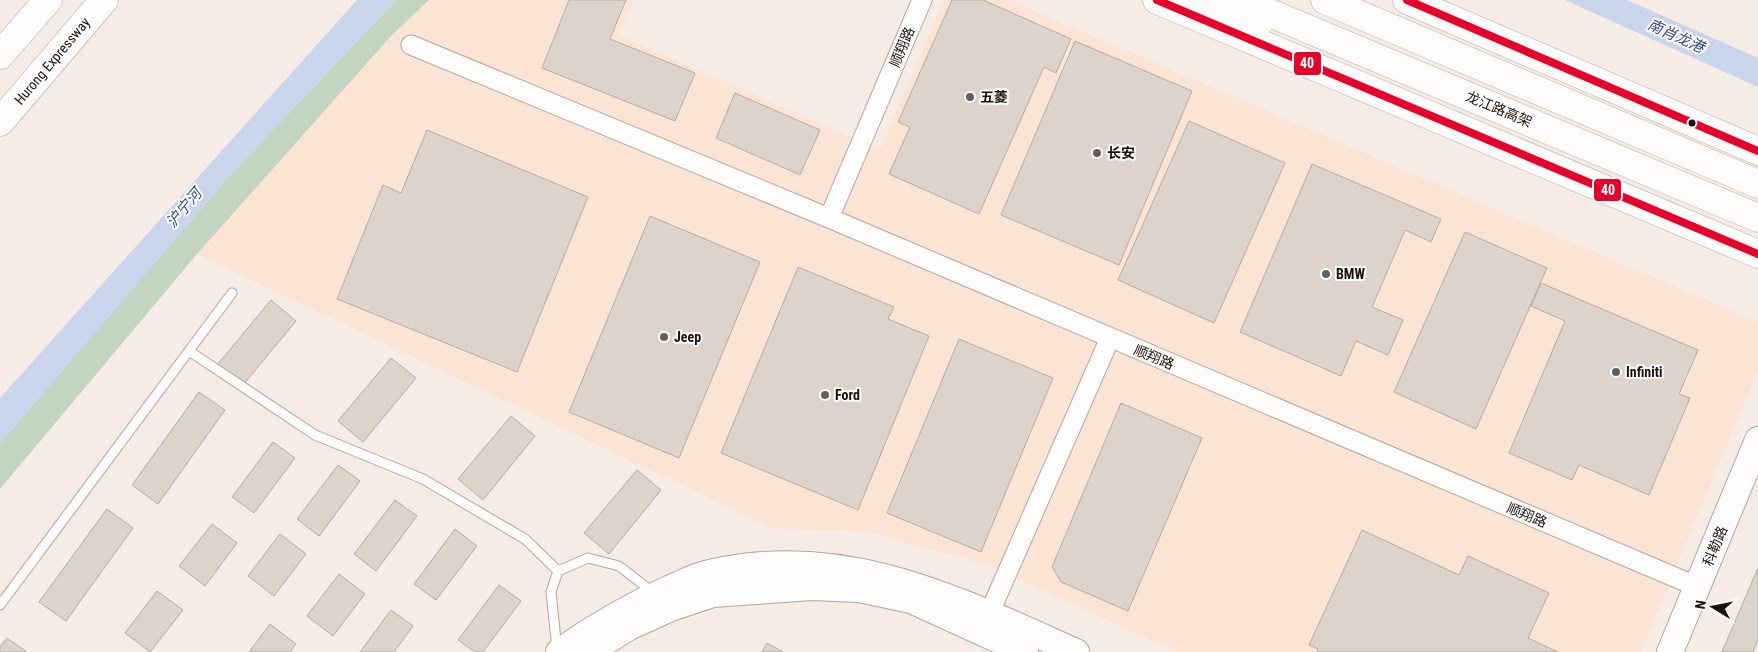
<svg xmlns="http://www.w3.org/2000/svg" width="1758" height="652" font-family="'Roboto Condensed','Noto Sans SC',sans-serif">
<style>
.built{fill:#fbe4d3}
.forest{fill:#c3d4c1}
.water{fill:#cad4ed}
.building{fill:#ded3ca;stroke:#b4aba5}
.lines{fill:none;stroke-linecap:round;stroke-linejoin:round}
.lane-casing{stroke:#b0a7a1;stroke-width:11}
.street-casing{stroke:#b0a7a1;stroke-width:21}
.secondary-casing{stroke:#b0a7a1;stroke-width:28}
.primary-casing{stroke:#b0a7a1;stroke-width:29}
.highway-casing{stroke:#b0a7a1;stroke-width:29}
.lane{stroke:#fefcfb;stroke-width:9}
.street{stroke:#fefcfb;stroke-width:19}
.secondary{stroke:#fefcfb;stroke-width:26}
.primary{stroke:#fefcfb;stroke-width:28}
.highway{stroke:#fefcfb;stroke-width:28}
.bus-1-casing{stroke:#fcfcfc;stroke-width:11}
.bus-1{stroke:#e4002b;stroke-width:8}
.poi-dot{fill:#675e57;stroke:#fcfcfc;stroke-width:2}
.bus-dot{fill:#1a110a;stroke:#fcfcfc;stroke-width:2}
.labels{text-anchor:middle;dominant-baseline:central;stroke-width:4;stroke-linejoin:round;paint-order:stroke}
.street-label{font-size:14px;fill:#1a110a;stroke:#fcfcfc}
.poi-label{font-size:14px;font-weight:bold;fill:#1a110a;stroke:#fcfcfc;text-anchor:start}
.water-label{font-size:15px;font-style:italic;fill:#344b7c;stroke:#fcfcfc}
.line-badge{stroke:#fcfcfc;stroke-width:2}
.badge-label{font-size:14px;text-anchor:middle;font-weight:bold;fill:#fff}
</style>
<rect width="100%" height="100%" fill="#f6ece5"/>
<path class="built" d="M429,0H634L619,35L880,150L944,0H1009L1758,322V371L1641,652H1177L984,564L864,531L773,529L197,254L391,36Z"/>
<path class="forest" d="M396,0H429L391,36L197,254L0,489V444L13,427L232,173Z"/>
<g class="water">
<path d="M357,0H396L232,173L0,444V398Z"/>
<path d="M1565,0H1627L1758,58V87Z"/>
</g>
<g class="building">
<path d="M569,0H626L610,39L695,73L675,121L542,68Z"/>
<path d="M952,0H983L1071,39L1056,73L1044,67L979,214L889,174L910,127L898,122Z"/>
<path d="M1075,41L1192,91L1119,265L1001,215Z"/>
<path d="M735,93L820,130L800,175L716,138Z"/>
<path d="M1189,121L1285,163L1214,323L1118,280Z"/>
<path d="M427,130L588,197L517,372L337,299L383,185L401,193Z"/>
<path d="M1312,164L1441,219L1431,242L1405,230L1372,307L1403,320L1388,355L1356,341L1341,376L1240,332Z"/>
<path d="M650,216L760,262L679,458L569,412Z"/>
<path d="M1465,232L1547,268L1476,429L1394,392Z"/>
<path d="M798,267L894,307L888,319L929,336L858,510L721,453Z"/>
<path d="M1541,283L1698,350L1679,394L1690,398L1649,495L1579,465L1572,480L1509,453L1565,321L1531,306Z"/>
<path d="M271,300L296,321L243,385L218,364Z"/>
<path d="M959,339L1053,378L981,552L887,513Z"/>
<path d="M391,358L416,378L363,442L338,421Z"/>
<path d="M199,392L225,410L158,504L132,485Z"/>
<path d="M1121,403L1202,438L1128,611L1061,582L1052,567Z"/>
<path d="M511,416L535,436L483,500L458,479Z"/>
<path d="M273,442L295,458L254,513L232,497Z"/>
<path d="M338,465L360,481L319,536L297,519Z"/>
<path d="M637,470L661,490L609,554L584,533Z"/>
<path d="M395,500L417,516L376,571L354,554Z"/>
<path d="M107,509L133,528L66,621L39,602Z"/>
<path d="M212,524L237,543L205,586L179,566Z"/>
<path d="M455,529L477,546L436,600L414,584Z"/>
<path d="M1362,530L1459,575L1468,556L1549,593L1528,638L1558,652H1317L1318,649L1309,645Z"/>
<path d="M280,534L306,554L274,596L248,576Z"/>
<path d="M1758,568V640L1753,652H1722Z"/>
<path d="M339,574L365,594L333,636L307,616Z"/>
<path d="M499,585L521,601L483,652H475L458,640Z"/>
<path d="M157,591L183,610L150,652L125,633Z"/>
<path d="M391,610L413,626L394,652H360Z"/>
<path d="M270,624L296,644L290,652H249Z"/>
<path d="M7,638L27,652H0V647Z"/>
<path d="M767,643L783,652H762Z"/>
</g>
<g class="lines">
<defs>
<g id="lane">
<path d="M189,351L315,435L423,479L525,539L558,571"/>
<path d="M0,605L232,293"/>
<path d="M557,650L551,592L558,571L588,558L619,566L654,593"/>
</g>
<g id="street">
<path d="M411,45L829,218L1698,587"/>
<path d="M829,218L922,0"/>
<path d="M989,614L1110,338"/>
</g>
<g id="secondary">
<path d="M559,652C594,627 630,606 671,588C681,584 691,578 702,575C838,539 955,598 1076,652"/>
<path d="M589,652L629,627L671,608L713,594L812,587L859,589L911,600L1025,652"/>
<path d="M1670,652L1758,440"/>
</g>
<g id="primary">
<path d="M1157,0L1758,254"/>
<path d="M1407,0L1758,151"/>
</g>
<g id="highway">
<path d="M1196,0L1259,22"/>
<path d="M1239,0L1758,218"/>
<path d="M1325,0L1758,184"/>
<path d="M0,55L48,0"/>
<path d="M0,122L104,0"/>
</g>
</defs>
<use href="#lane" class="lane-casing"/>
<use href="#street" class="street-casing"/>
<use href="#secondary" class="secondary-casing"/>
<use href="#primary" class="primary-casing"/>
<use href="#highway" class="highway-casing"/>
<use href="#lane" class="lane"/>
<use href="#street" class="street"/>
<use href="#secondary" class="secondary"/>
<use href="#primary" class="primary"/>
<use href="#highway" class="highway"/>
<defs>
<g id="bus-1">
<path d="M1157,0L1758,254"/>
<path d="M1407,0L1758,151"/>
</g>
</defs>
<use href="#bus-1" class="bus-1-casing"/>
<use href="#bus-1" class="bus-1"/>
</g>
<g class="poi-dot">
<circle cx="970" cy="97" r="5"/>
<circle cx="1097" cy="153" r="5"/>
<circle cx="1326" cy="274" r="5"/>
<circle cx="664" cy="337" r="5"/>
<circle cx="1616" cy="372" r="5"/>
<circle cx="825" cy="395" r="5"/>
</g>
<circle class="bus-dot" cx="1692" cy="123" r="4.5"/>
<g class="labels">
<g class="street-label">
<text transform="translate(902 47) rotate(-67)">顺翔路</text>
<text transform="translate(52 61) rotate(-50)">Hurong Expressway</text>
<text transform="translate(1499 109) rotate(23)">龙江路高架</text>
<text transform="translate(1154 357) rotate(23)">顺翔路</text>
<text transform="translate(1527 515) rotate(23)">顺翔路</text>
<text transform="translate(1715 546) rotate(-68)">科勒路</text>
</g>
<g class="poi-label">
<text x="980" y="97">五菱</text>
<text x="1107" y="153">长安</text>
<text x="1336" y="274">BMW</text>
<text x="674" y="337">Jeep</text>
<text x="1626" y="372">Infiniti</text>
<text x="835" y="395">Ford</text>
</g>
<g class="water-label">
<text transform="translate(1676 36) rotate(24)">南肖龙港</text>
<text transform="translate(184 208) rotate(-50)">沪宁河</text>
</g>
</g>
<g class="line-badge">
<rect x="1293" y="51" width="29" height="25" rx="5" fill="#e4002b"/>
<rect x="1593" y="178" width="29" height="24" rx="5" fill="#e4002b"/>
</g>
<g class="badge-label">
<text x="1307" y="68">40</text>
<text x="1608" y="195">40</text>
</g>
<g transform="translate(1713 607) rotate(280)" stroke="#fcfcfc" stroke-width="4" paint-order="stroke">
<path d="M0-4L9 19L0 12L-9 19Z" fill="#1a110a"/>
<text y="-8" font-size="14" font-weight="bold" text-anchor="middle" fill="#1a110a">N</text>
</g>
</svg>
